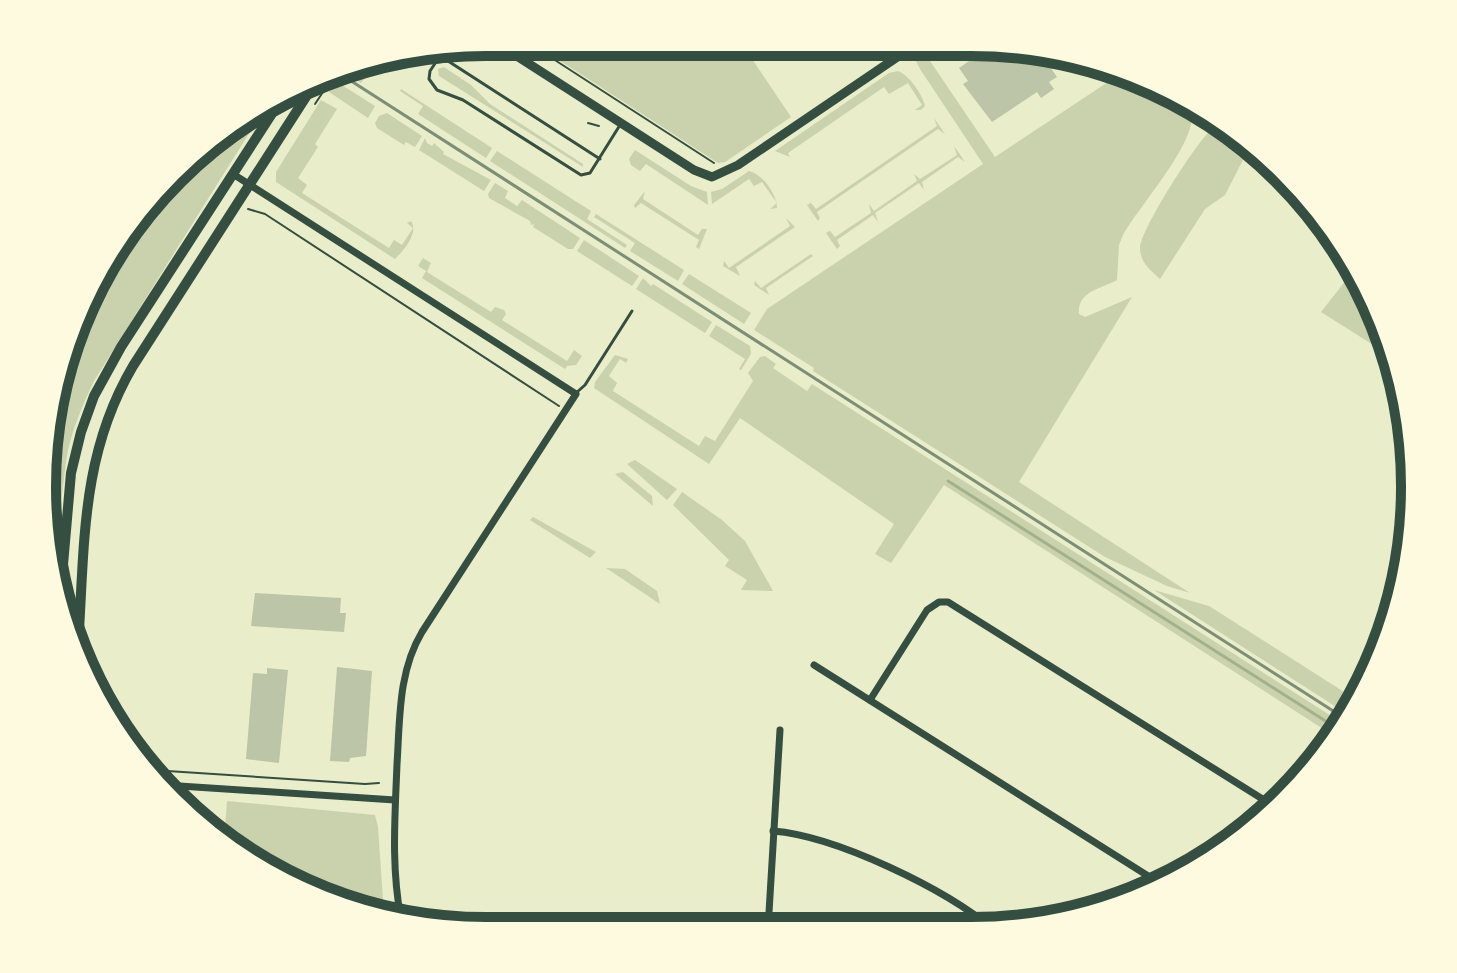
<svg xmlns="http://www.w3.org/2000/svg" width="1457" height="973" font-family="'Noto Serif',serif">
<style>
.green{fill:#cad2ad}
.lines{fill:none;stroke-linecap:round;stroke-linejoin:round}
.stream{stroke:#a3b18a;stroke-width:3}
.building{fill:#bcc5a7}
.path{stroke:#344e41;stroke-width:2}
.service{stroke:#344e41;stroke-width:3}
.minor{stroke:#344e41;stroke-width:7}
.tertiary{stroke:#344e41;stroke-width:9}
.secondary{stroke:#344e41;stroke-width:10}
.rail{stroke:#7c8e77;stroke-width:3}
.rim{fill:none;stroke:#344e41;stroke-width:10}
</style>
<rect width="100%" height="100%" fill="#e9edc9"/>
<g class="green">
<path d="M531,42L742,44L791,117L725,162L718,163Z"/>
<path d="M918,53L928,58L995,157L1120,74L1140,79L1192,114C1194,146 1140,205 1123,235L1119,245L1117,280C1101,289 1077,291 1079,314L1085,317L1132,297L1019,482L1190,593L1167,586L1105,557L813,371L814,368L754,330L767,309L983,164L920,69L916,61Z"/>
<path d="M352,64L368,74L361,83L346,74L342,68Z"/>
<path d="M444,67L471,85L490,104L583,164V167L439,76L438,69Z"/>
<path d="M898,71C910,76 922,94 925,106L921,110H915L922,105L908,83L889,94L884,87L788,153L790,157L775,151L889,73Z"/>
<path d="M334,80L375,106L368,118L329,92Z"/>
<path d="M401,89L492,148L486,158L418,114L423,106L400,91Z"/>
<path d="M321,100L337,109L315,144L318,147L298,178L307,185L302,193L389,248L394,240L402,245L413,228L407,223L411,221C419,233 404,250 395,259L276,182V172Z"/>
<path d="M268,103L94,381C84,402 75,423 69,446C63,469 63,523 48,537L55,424H61L67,356L74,324L86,325V315L82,313V305L134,216L239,117Z"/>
<path d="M387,113L422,136L415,147L406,142L404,145L377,128L375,123L379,116Z"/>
<path d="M934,118L945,134L938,129L817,212L820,218L818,221L807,205L811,203L816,209L937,126Z"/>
<path d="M1208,133C1222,132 1232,140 1243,148L1245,156L1225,195L1205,209L1160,279C1150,270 1140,262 1140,248C1141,229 1193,148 1208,133Z"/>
<path d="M425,138L427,143L432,146L434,143L444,152L443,154L491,180L484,191L419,150Z"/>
<path d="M954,146L965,162L958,157L922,182L924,190L919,183L875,213L878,222L873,215L837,240L840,246L837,249L826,233L830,231L835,237L871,213L869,204L874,211L917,181L914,174L920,179L957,155Z"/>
<path d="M635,150L691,186L707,192L708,205L646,164L640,171L631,165L629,159Z"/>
<path d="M497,151L591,211L587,219L627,245L625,248L490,161Z"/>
<path d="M749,171C763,174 777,195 777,208L770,209L777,203L762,182L754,186L749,179L712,204L711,192L722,189Z"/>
<path d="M495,183L508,191L505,198L517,206L522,200L580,238L573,249H568L533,227L534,224L531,225L530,221L489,198L488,194Z"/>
<path d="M645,191L643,199L698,235L702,229H707L699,249L696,247L699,240L641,203L635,208L634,205Z"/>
<path d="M596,214L684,270L678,281L630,251L635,243L594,217Z"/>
<path d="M786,218L795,227L736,267L740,276L723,266L724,261L729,268L790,226Z"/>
<path d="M584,240L639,276L632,286L577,251Z"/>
<path d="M811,254L813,256L766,288L769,295L754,285L755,281L761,288Z"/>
<path d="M423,258L431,263L427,272L491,312L495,307L504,310L506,314L502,320L567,361L574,350L582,356L576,365L567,366L565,369L422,278L426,271L418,266Z"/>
<path d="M1354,270L1369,290L1386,353L1321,312Z"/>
<path d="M689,274L751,313L744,324L682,284Z"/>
<path d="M643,278L651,286L653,284L712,322L705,333L636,289Z"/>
<path d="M716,325L750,346L751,354L741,370L739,369L745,359L709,336Z"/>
<path d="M615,355L628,359L626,363L620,359L609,376L617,383L613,391L699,446L705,436L715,441L753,381L748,373L760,357L765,356L776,364L773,368L807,391L812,384L1339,721L1331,734L944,485L891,563L875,554L894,524L740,418L709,464L594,388L595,382Z"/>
<path d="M635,460L677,489L667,500L627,464Z"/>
<path d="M623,472L652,496L653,506L615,474Z"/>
<path d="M682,492L722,520L745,541L773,591L741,590L747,580L725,566L729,560L673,505Z"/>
<path d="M533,517L596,552L590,558L530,520Z"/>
<path d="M606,568L625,569L657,591L660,604Z"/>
<path d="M1154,590L1209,606L1352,697L1344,712Z"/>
<path d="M227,801L375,815L378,827L384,914L290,885L224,841Z"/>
</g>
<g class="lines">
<path class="stream" d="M948,481L1335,727"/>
</g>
<g class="building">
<path d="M991,46L1037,48L1057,77L1049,82L1054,89L1041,98L1037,92L992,122L963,84L968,81L959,68Z"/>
<path d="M255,593L341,598L340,613H346L344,632L251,626Z"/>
<path d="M337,667L372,671L366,756L350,758L349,762L330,761Z"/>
<path d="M267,668L288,670L279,763L246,759L253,673L267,674Z"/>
<path d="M188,815L211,816L210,832L193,820Z"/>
</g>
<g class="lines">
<g class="path">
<path d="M527,42L714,163"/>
<path d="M315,104L339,68"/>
<path d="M588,123L599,126"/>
<path d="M248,209L265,214L559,406"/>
<path d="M87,670L88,650"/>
<path d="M152,770L365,784L379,783"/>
</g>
<g class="service">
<path d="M600,159L448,61L436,62L430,71L429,79L437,90L463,100L581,175L590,173L620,125"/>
<path d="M576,393L585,385L632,311"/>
</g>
<g class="minor">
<path d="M233,174L576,394L422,632C398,672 400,719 397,764C395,817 391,867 401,919"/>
<path d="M814,665L1164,886"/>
<path d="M870,700L927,610L939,602H948L1272,805"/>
<path d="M164,785L395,800"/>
<path d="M773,831C836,836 946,889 994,930"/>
<path d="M768,929L780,730"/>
</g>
<path class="tertiary" d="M495,42L694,170L712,177L738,165L915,45"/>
<g class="secondary">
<path d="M60,599L71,473L81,432L94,396L121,347L284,95"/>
<path d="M78,646C85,545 80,456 133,366L318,78"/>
</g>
<path class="rail" d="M334,70L1341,716"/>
</g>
<path d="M0 0H1457V973H0ZM486 56H971A430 430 0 0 1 1401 486V487A430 430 0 0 1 971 917H486A430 430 0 0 1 56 487V486A430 430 0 0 1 486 56Z" fill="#fefae0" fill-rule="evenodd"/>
<path class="rim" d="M486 56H971A430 430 0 0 1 1401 486V487A430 430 0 0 1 971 917H486A430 430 0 0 1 56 487V486A430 430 0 0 1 486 56Z"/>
</svg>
